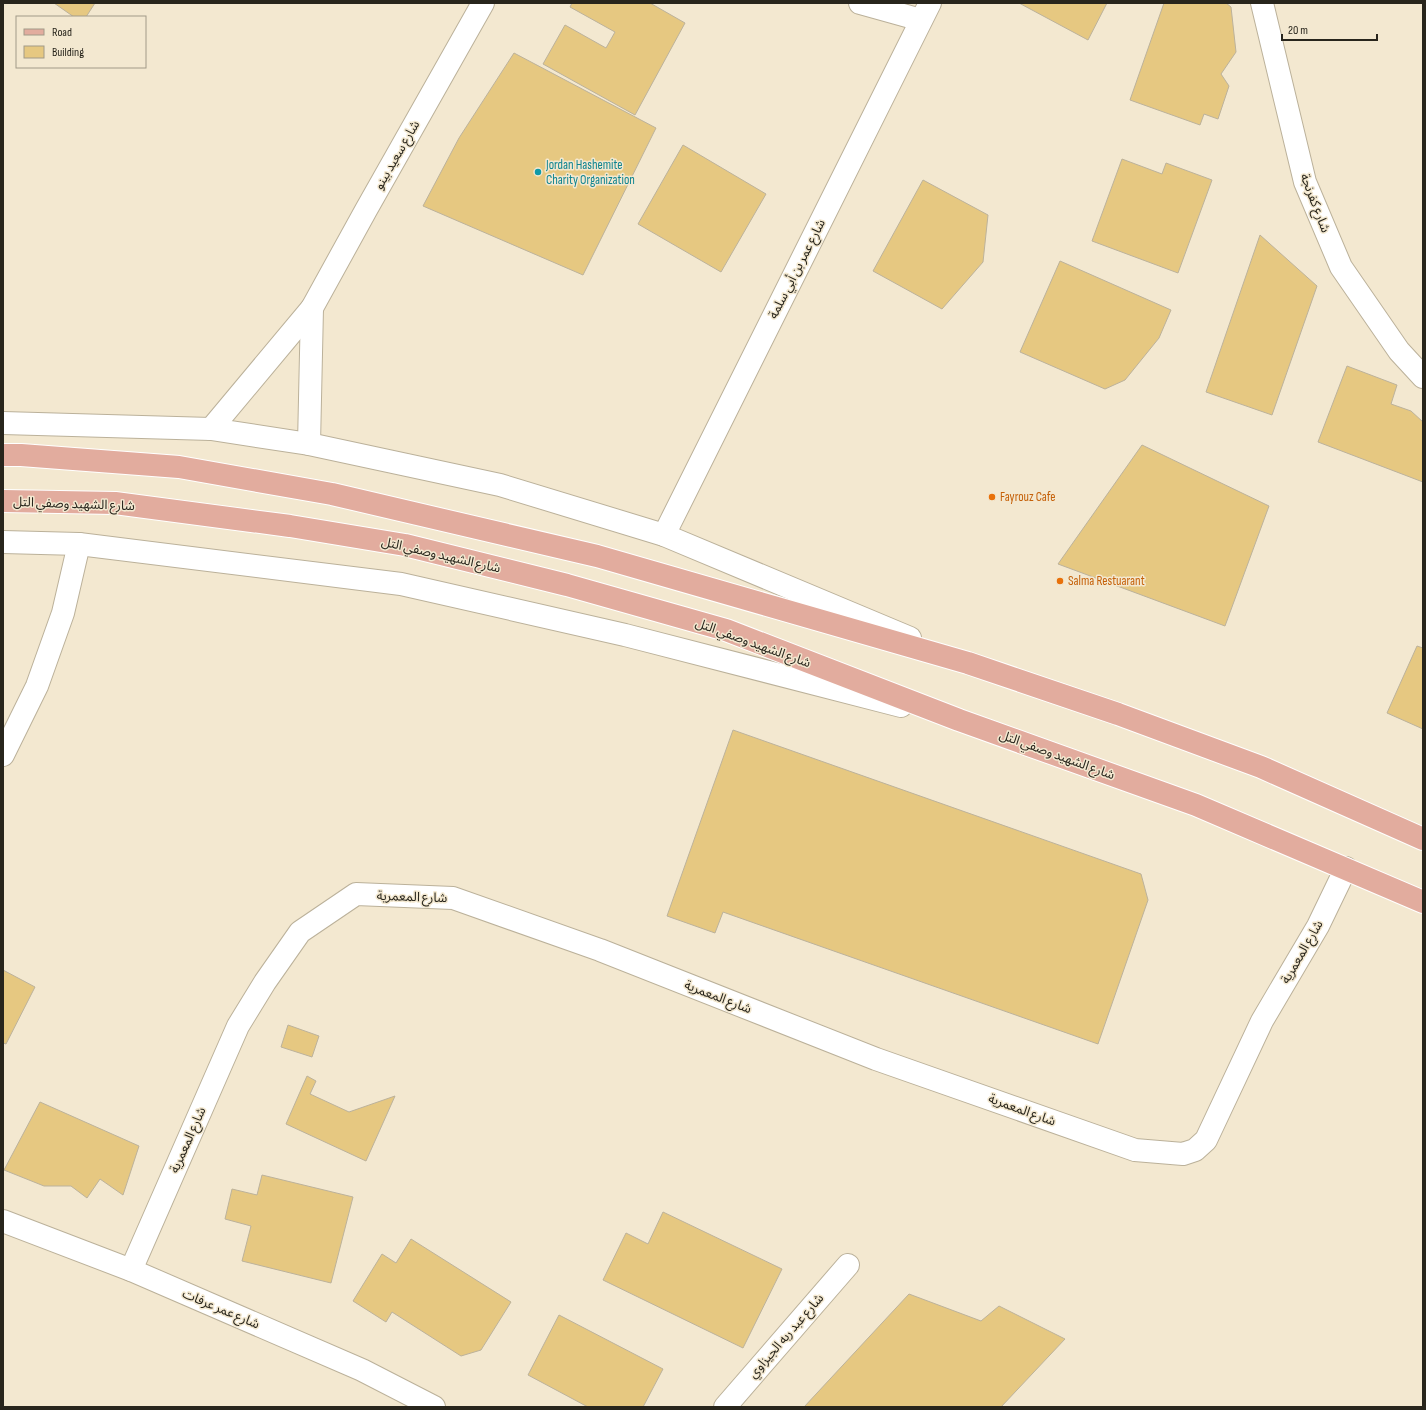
<svg xmlns="http://www.w3.org/2000/svg" width="1426" height="1410" font-family="'Sofia Sans Condensed','Noto Sans Arabic',sans-serif">
<style>
.building{fill:#e6c881;stroke:#bcb29b}
.lines{fill:none;stroke-linecap:round;stroke-linejoin:round}
.minor-casing{stroke:#bbb19a;stroke-width:24}
.major-casing{stroke:#fff;stroke-width:24}
.minor{stroke:#fff;stroke-width:22}
.major{stroke:#e2ac9e;stroke-width:22}
.culture-dot{fill:#0f9aa8;stroke:#f3e8d0;stroke-width:1.5}
.food-dot{fill:#e8710a;stroke:#f3e8d0;stroke-width:1.5}
.labels{text-anchor:middle;dominant-baseline:central;stroke-width:3;stroke-linejoin:round;paint-order:stroke}
.street-label{font-size:13px;fill:#28251c;stroke:#f3e8d0}
.culture-label{font-size:13px;fill:#0d838f;stroke:#f3e8d0;text-anchor:start}
.food-label{font-size:13px;fill:#c56008;stroke:#f3e8d0;text-anchor:start}
</style>
<rect width="100%" height="100%" fill="#f3e8d0"/>
<g class="building">
<path d="M54,3H95L86,17H74Z"/>
<path d="M572,3H650L685,23L635,115L543,64L565,25L606,48L615,32L570,7Z"/>
<path d="M1019,3H1107L1088,40Z"/>
<path d="M1164,3H1226L1231,7L1236,52L1221,74L1229,86L1218,119L1204,114L1200,125L1130,100Z"/>
<path d="M514,53L656,128L583,275L423,206L459,138Z"/>
<path d="M683,145L766,194L721,272L638,224Z"/>
<path d="M1122,159L1162,174L1166,163L1212,180L1178,273L1092,241Z"/>
<path d="M923,180L988,215L983,262L942,309L873,271Z"/>
<path d="M1260,235L1317,286L1272,415L1206,392Z"/>
<path d="M1060,261L1171,310L1159,338L1125,380L1105,389L1020,352Z"/>
<path d="M1347,366L1397,385L1391,404L1411,411L1423,422V482L1318,442Z"/>
<path d="M1142,445L1269,506L1225,626L1058,564Z"/>
<path d="M1417,646L1423,648V729L1387,713Z"/>
<path d="M733,730L1141,874L1148,900L1098,1044L723,912L715,933L667,916Z"/>
<path d="M3,970L35,987L6,1044L3,1043Z"/>
<path d="M288,1025L319,1036L312,1057L281,1047Z"/>
<path d="M307,1076L316,1081L310,1094L349,1112L395,1096L366,1161L286,1124Z"/>
<path d="M40,1102L139,1146L123,1195L100,1179L87,1198L71,1186H44L4,1170Z"/>
<path d="M262,1175L353,1197L331,1283L242,1261L251,1226L225,1219L232,1189L257,1195Z"/>
<path d="M663,1212L782,1269L743,1348L603,1280L626,1233L648,1244Z"/>
<path d="M411,1239L511,1302L481,1350L461,1356L392,1312L386,1322L353,1301L382,1254L396,1263Z"/>
<path d="M909,1294L981,1321L999,1306L1065,1339L1001,1407H804Z"/>
<path d="M559,1315L663,1369L643,1407H588L528,1375Z"/>
</g>
<g class="lines">
<defs>
<g id="minor">
<path d="M860,3L921,20"/>
<path d="M1262,3L1305,182L1341,267L1399,351L1423,377"/>
<path d="M3,423L211,429L309,444L500,485L664,535L910,638"/>
<path d="M211,429L312,308L366,210L483,3"/>
<path d="M309,444L312,308"/>
<path d="M664,535L930,3"/>
<path d="M3,542L79,544L401,584L625,635L901,706"/>
<path d="M3,755L37,686L63,613L79,544"/>
<path d="M3,1221L131,1270L362,1370L434,1407"/>
<path d="M131,1270L238,1026L265,982L300,932L356,894L453,898L600,950L876,1059L1135,1150L1183,1154L1195,1150L1206,1140L1262,1021L1318,926L1346,868"/>
<path d="M725,1407L848,1265"/>
</g>
<g id="major">
<path d="M3,455H21L179,467L332,494L597,556L968,663L1118,714L1261,767L1423,839"/>
<path d="M3,501L115,503L290,526L405,545L567,585L726,630L959,720L1196,805L1423,902"/>
</g>
</defs>
<use href="#minor" class="minor-casing"/>
<use href="#major" class="major-casing"/>
<use href="#minor" class="minor"/>
<use href="#major" class="major"/>
</g>
<circle class="culture-dot" cx="538" cy="172" r="4"/>
<g class="food-dot">
<circle cx="992" cy="497" r="4"/>
<circle cx="1060" cy="581" r="4"/>
</g>
<g class="labels">
<g class="street-label">
<text transform="translate(397 155) rotate(-60)">شارع سعيد بينو</text>
<text transform="translate(1315 203) rotate(69)">شارع كفرنجة</text>
<text transform="translate(797 269) rotate(-63)">شارع عمر بن أبي سلمة</text>
<text transform="translate(74 504) rotate(2)">شارع الشهيد وصفي التل</text>
<text transform="translate(441 555) rotate(13)">شارع الشهيد وصفي التل</text>
<text transform="translate(753 643) rotate(20)">شارع الشهيد وصفي التل</text>
<text transform="translate(1057 755) rotate(20)">شارع الشهيد وصفي التل</text>
<text transform="translate(412 897) rotate(2)">شارع المعمرية</text>
<text transform="translate(1302 952) rotate(-60)">شارع المعمرية</text>
<text transform="translate(718 997) rotate(21)">شارع المعمرية</text>
<text transform="translate(1022 1110) rotate(20)">شارع المعمرية</text>
<text transform="translate(188 1140) rotate(-66)">شارع المعمرية</text>
<text transform="translate(221 1309) rotate(23)">شارع عمر عرفات</text>
<text transform="translate(786 1336) rotate(-49)">شارع عبد ربه الجيزاوي</text>
</g>
<g class="culture-label">
<text x="546" y="165">Jordan Hashemite<tspan x="546" dy="15">Charity Organization</tspan></text>
</g>
<g class="food-label">
<text x="1000" y="497">Fayrouz Cafe</text>
<text x="1068" y="581">Salma Restuarant</text>
</g>
</g>
<rect width="1426" height="1410" fill="none" stroke="#28251c" stroke-width="8"/>
<rect x="16" y="16" width="130" height="52" fill="#f3e8d0" stroke="#a29a88"/>
<rect x="24" y="29" width="20" height="6" fill="#e2ac9e" stroke="#a29a88"/>
<text x="52" y="36" font-size="12" fill="#28251c">Road</text>
<rect x="24" y="46" width="20" height="12" fill="#e6c881" stroke="#a29a88"/>
<text x="52" y="56" font-size="12" fill="#28251c">Building</text>
<path d="M1282 34v6h95v-6" fill="none" stroke="#28251c" stroke-width="2"/>
<text x="1288" y="34" font-size="12" fill="#28251c" stroke="#f3e8d0" stroke-width="3" paint-order="stroke">20 m</text>
</svg>
